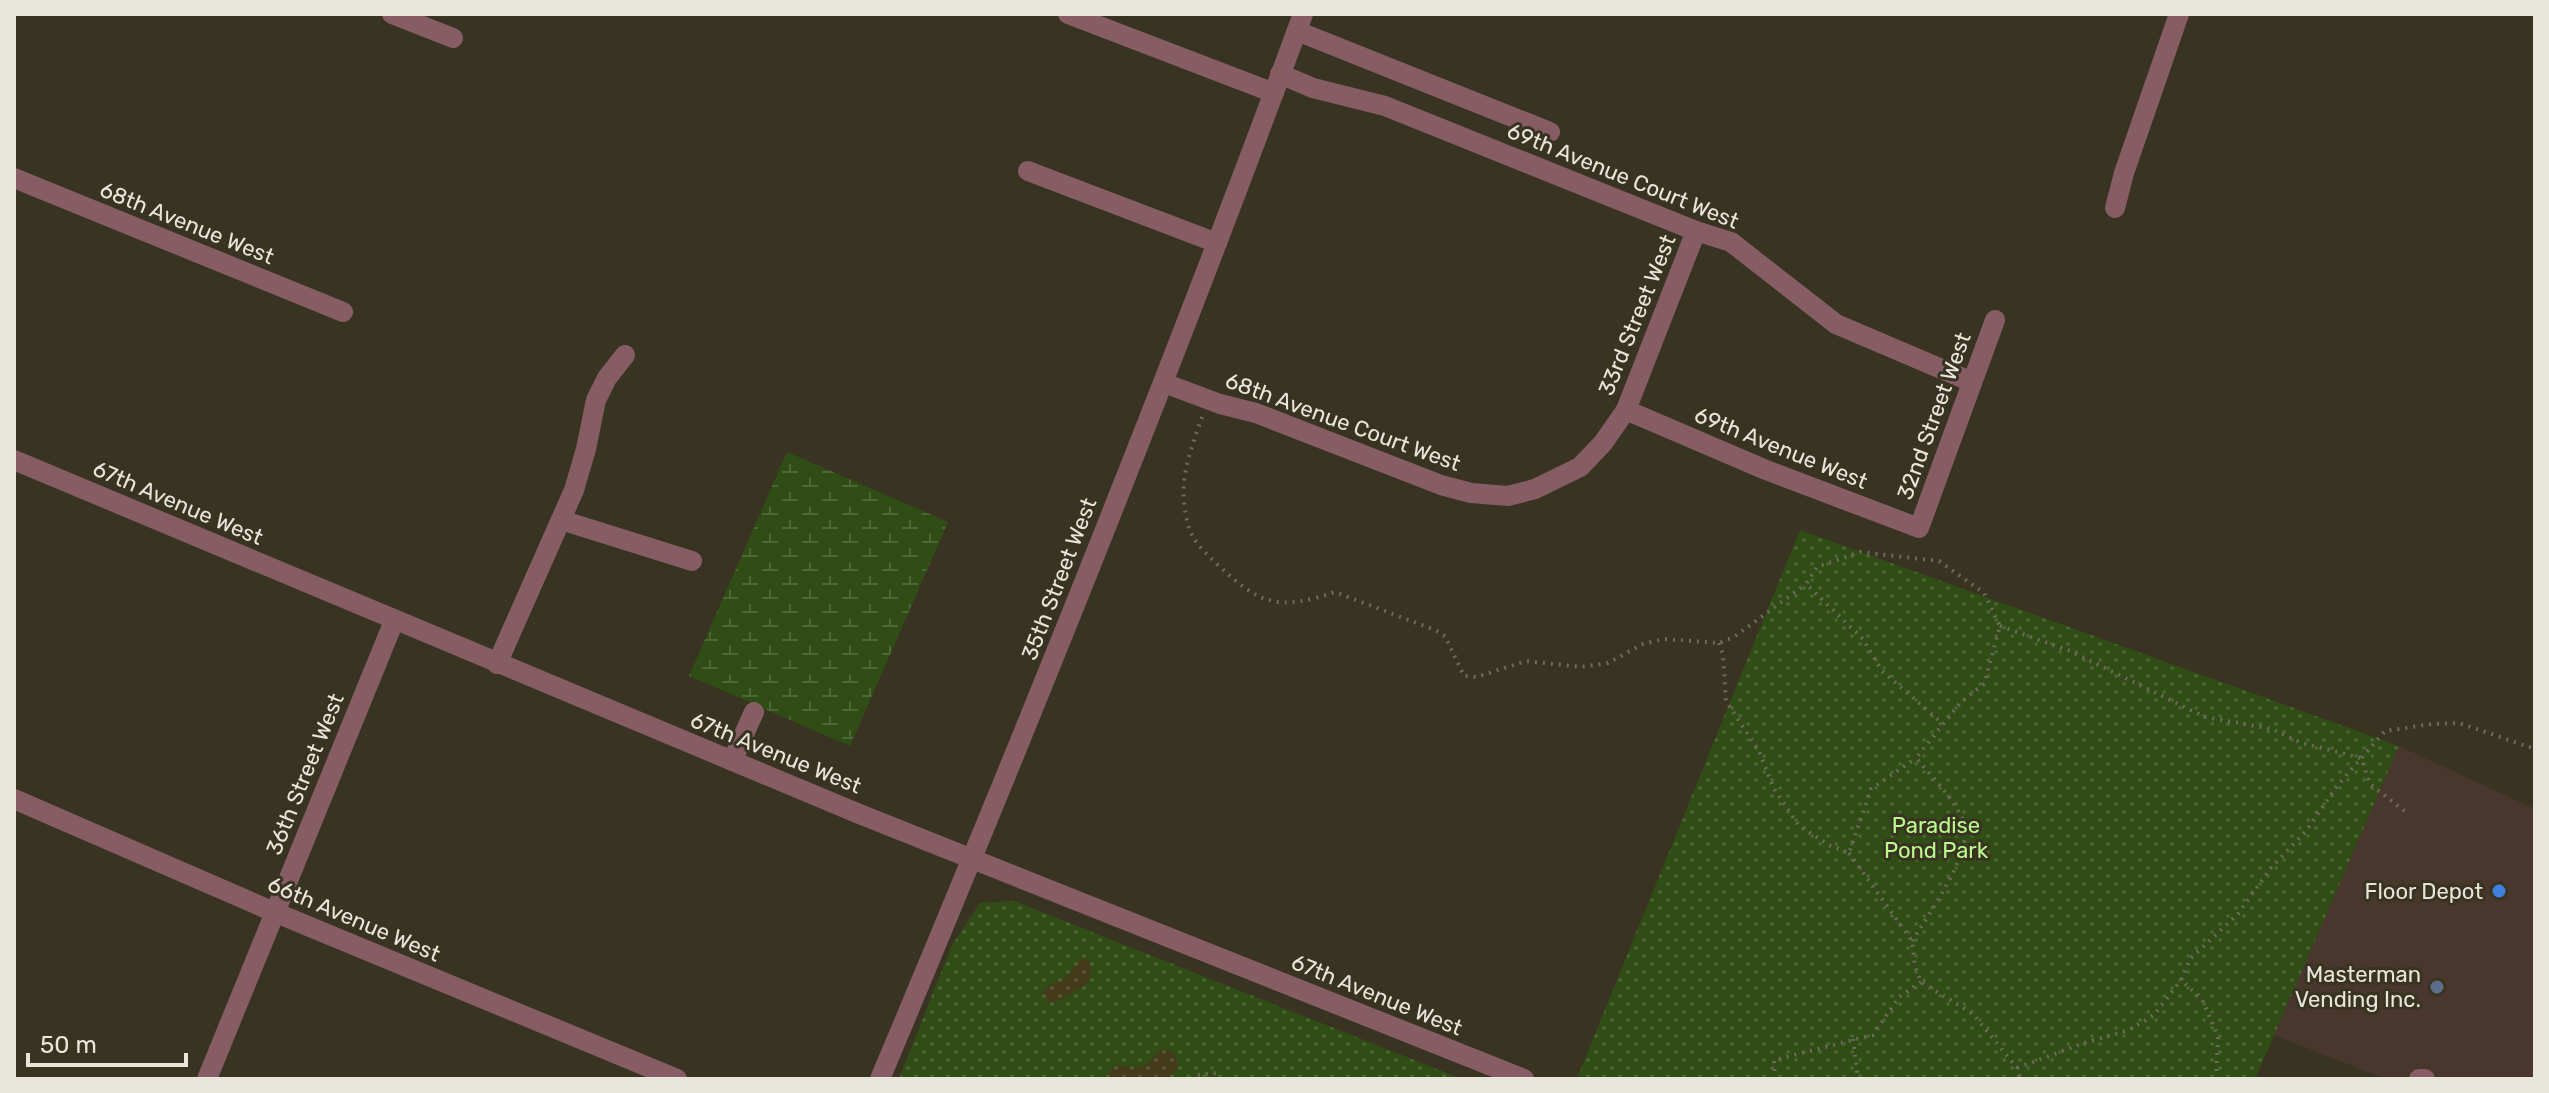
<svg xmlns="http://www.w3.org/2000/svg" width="2549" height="1093" font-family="Rubik,sans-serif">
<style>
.commercial{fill:#49372d}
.grass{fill:url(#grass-dots)}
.wetland{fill:url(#wetland-marsh)}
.sand{fill:url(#sand-dots)}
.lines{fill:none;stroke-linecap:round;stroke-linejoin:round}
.path{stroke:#6e6a5a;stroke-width:4;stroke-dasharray:2 6;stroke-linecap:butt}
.minor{stroke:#865d65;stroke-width:20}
.shop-dot{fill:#3f7fe0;stroke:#393422;stroke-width:3}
.service-dot{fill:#5c6f8a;stroke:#393422;stroke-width:3}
.labels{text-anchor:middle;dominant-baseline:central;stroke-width:6;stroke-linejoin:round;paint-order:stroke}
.street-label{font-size:22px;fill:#e8e5da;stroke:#393422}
.park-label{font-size:22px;fill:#bbfa8d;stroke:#393422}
.poi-label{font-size:22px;fill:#e8e5da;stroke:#393422;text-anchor:end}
</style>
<defs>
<pattern id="grass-dots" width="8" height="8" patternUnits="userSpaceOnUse" patternTransform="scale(2)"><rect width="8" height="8" fill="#2f4d15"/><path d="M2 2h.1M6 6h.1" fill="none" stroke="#4d6636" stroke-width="1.8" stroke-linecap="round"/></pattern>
<pattern id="wetland-marsh" width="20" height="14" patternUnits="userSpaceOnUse" patternTransform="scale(2)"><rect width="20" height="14" fill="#2f4d15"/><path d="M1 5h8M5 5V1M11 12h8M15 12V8" fill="none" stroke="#4d6636"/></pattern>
<pattern id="sand-dots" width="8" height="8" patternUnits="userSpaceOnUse" patternTransform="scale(2)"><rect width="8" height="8" fill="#443b1b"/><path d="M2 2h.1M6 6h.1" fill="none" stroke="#5f573c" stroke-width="1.8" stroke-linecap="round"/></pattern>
</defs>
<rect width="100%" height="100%" fill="#393422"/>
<path class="commercial" d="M2399,746L2535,809V1079H2386L2273,1035Z"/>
<g class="grass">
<path d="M1800,530L2399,746L2255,1079H1586L1578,1076Z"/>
<path d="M1014,901L1462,1079H899L952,945L980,903Z"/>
</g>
<path class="wetland" d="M787,452L948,522L850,746L689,676Z"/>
<g class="sand">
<path d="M1080,959H1086L1090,962C1091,968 1092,976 1089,981C1086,986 1056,1003 1050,1003L1042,993L1046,987L1066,977Z"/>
<path d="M1167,1049C1175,1053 1177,1058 1178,1067L1176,1072L1166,1079H1107L1106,1075L1117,1065C1139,1068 1144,1072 1159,1050Z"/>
</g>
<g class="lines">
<g class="path">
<path d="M1202,417C1193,443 1181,473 1184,502C1188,536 1194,542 1218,565C1260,605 1279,611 1335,592L1435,630L1445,636L1464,676L1477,677L1526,661L1581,667L1608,663L1643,644L1664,639L1719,643L1734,637L1806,584"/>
<path d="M2000,626L2070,651L2205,717L2272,729L2299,742L2361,758L2370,784L2408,814"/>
<path d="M1719,643L1723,655L1726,701L1759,751L1773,787L1799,826L1831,846L1849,853L1871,789L1916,758"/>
<path d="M1849,853L1912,941L1915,966L1921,982L1973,1014L2017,1068L2020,1079"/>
<path d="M1912,941C1927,917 1974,851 1964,823C1955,799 1932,777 1916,758L1961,702L1984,684L2000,626L1984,593L1939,561L1860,552L1817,567L1806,584L1863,639L1882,671L1943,724"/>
<path d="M1853,1039L1858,1079"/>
<path d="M2017,1068L2081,1044L2129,1030L2154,1015L2181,980"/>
<path d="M1191,1079L1197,1075L1217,1073"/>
<path d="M1775,1079L1774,1060L1873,1035L1899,997L1921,982"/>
<path d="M2216,1079L2218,1037L2202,999L2181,980L2190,959L2238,914L2270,869L2306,831L2337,786L2385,731L2432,724L2459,723L2535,749"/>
</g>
<g class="minor">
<path d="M392,14L453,38"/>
<path d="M1068,14L1274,93"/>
<path d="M1297,31L1550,132"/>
<path d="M1280,74L1313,88L1385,106L1696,231L1731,242L1836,324L1972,382"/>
<path d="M1028,171L1217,243"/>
<path d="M14,178L343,312"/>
<path d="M2115,208L2124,173L2179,14"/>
<path d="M1164,383L1220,404L1256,413L1441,485L1471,493L1508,496L1535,489L1580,467L1603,443L1626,410L1696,231"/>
<path d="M1626,410L1766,470L1919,528L1995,320"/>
<path d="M14,460L857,813L1524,1079"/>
<path d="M561,520L692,561"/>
<path d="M497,664L574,490L586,449L596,400L607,378L625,355"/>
<path d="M732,761L754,712"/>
<path d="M14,799L274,912L677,1079"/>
<path d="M207,1079L394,621"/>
<path d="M880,1079C1028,727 1171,372 1303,14"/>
<path d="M2419,1079H2425"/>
</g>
</g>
<circle class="shop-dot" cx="2499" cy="891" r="8"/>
<circle class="service-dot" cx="2437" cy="987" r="8"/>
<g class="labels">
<g class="street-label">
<text transform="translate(1623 176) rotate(22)">69th Avenue Court West</text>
<text transform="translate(187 223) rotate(22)">68th Avenue West</text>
<text transform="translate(1637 315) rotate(-68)">33rd Street West</text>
<text transform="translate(1934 416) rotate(-70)">32nd Street West</text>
<text transform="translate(1343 422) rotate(20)">68th Avenue Court West</text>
<text transform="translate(1781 448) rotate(22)">69th Avenue West</text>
<text transform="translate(178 503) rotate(23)">67th Avenue West</text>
<text transform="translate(1059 579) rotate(-69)">35th Street West</text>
<text transform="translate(776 753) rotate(22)">67th Avenue West</text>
<text transform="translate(305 774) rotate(-68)">36th Street West</text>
<text transform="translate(354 919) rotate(23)">66th Avenue West</text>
<text transform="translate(1377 995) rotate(22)">67th Avenue West</text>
</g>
<g class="park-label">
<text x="1936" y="825">Paradise<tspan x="1936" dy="25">Pond Park</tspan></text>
</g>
<g class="poi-label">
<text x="2483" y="891">Floor Depot</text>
<text x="2421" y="974">Masterman<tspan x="2421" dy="25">Vending Inc.</tspan></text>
</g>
</g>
<rect width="2549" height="1093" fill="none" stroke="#e8e5da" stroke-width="32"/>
<path d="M28 1053v12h158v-12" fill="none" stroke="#e8e5da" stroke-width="4"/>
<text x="40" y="1053" font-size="24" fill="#e8e5da" stroke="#393422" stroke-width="6" paint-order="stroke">50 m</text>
</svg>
